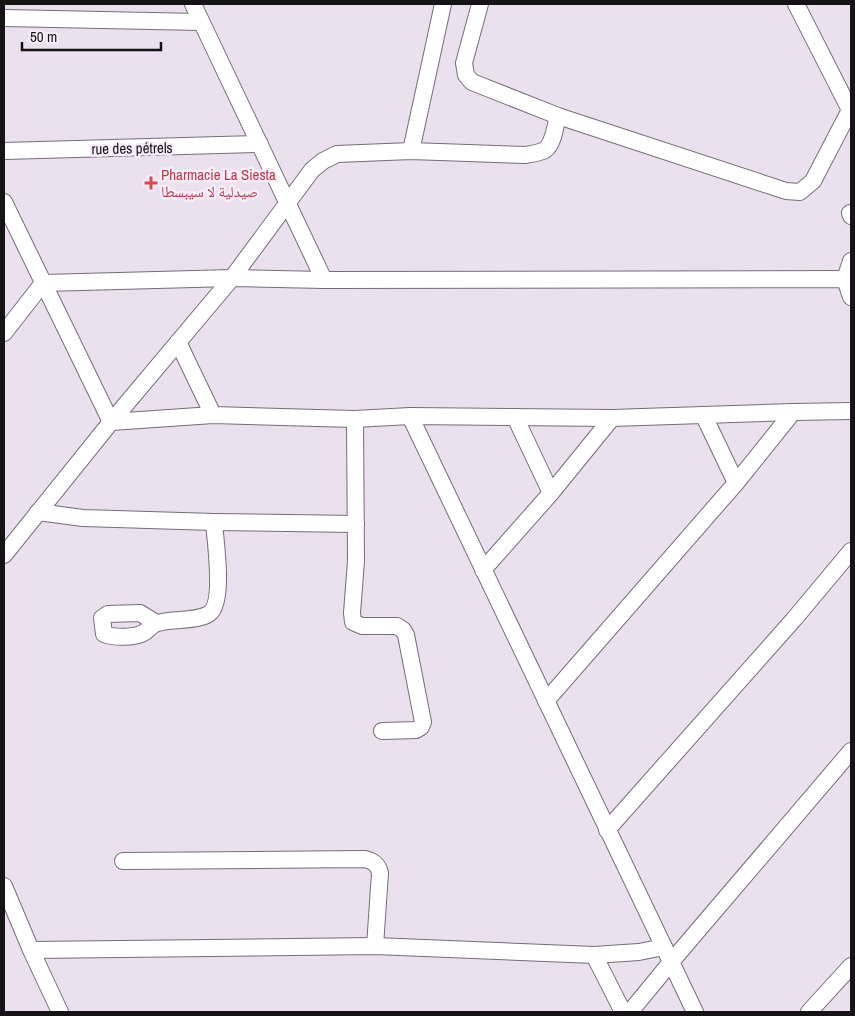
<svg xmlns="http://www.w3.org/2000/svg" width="855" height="1016" font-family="'Archivo Narrow','Noto Naskh Arabic',sans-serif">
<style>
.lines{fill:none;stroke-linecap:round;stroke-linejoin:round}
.minor-casing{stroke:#766d79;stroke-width:18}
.minor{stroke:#fff;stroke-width:16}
.health-dot{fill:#e0444e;stroke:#f8edfb;stroke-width:2}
.labels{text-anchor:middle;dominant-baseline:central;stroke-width:5;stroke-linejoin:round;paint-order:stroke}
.street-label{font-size:15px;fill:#161317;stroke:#f8edfb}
.health-label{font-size:15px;fill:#be3a42;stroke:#f8edfb;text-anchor:start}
</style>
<rect width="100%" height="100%" fill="#eae0ee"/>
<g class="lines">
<defs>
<g id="minor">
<path d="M193,4L324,280"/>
<path d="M480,4L464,63L466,75L472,82L558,116L786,191L800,192L813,181L851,108"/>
<path d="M796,4L850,110"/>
<path d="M4,18L201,22"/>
<path d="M4,151L260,144"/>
<path d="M411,151L443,4"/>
<path d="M4,202L111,422L213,415L355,419L410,416L612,418L793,412L851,411"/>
<path d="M850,213L851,216"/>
<path d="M851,261L845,279L851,297"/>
<path d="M4,333L43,283L232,278L324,280L845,279L851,280"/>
<path d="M178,342L213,415"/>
<path d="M410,416L695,1012"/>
<path d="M704,416L736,483"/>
<path d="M515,417L551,493"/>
<path d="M355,419L356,561L352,613L353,622L362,626H397L403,630L406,635L423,722L421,727L416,730L382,731"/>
<path d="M38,512L83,518L214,522L356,524"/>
<path d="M4,555L111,422L232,278L312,170L323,161L337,154L411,151L525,155C531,154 539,153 545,150C554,143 555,126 558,116"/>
<path d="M483,570L551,493L612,418"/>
<path d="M156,623L140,613L108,614L102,618L104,634C114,638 136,638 145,632C149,629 153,624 158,623C174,618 192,622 207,615C226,607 215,540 214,522"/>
<path d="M546,701L736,483L793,412"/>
<path d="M607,830L795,618L851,551"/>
<path d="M123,861L365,859C373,861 378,864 380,873L375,946"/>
<path d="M4,886L31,950L60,1012"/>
<path d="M31,950L375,946L594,955L639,952L664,947"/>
<path d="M594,955L623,1012"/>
<path d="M630,1012L671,962L851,751"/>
<path d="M809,1012L851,966"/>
</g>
</defs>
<use href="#minor" class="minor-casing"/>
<use href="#minor" class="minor"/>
</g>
<path class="health-dot" d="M148.5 175.5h5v5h5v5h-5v5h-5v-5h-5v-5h5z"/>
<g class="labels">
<g class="street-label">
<text transform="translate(132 148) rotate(-1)">rue des pétrels</text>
</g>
<g class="health-label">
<text x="161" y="174">Pharmacie La Siesta<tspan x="161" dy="17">صيدلية لا سيبسطا</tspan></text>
</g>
</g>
<rect width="855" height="1016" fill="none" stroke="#161317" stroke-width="10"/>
<path d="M22 42v8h139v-8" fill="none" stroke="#161317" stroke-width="2.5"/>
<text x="30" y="42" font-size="15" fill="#161317" stroke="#f8edfb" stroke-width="4" paint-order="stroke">50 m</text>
</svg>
